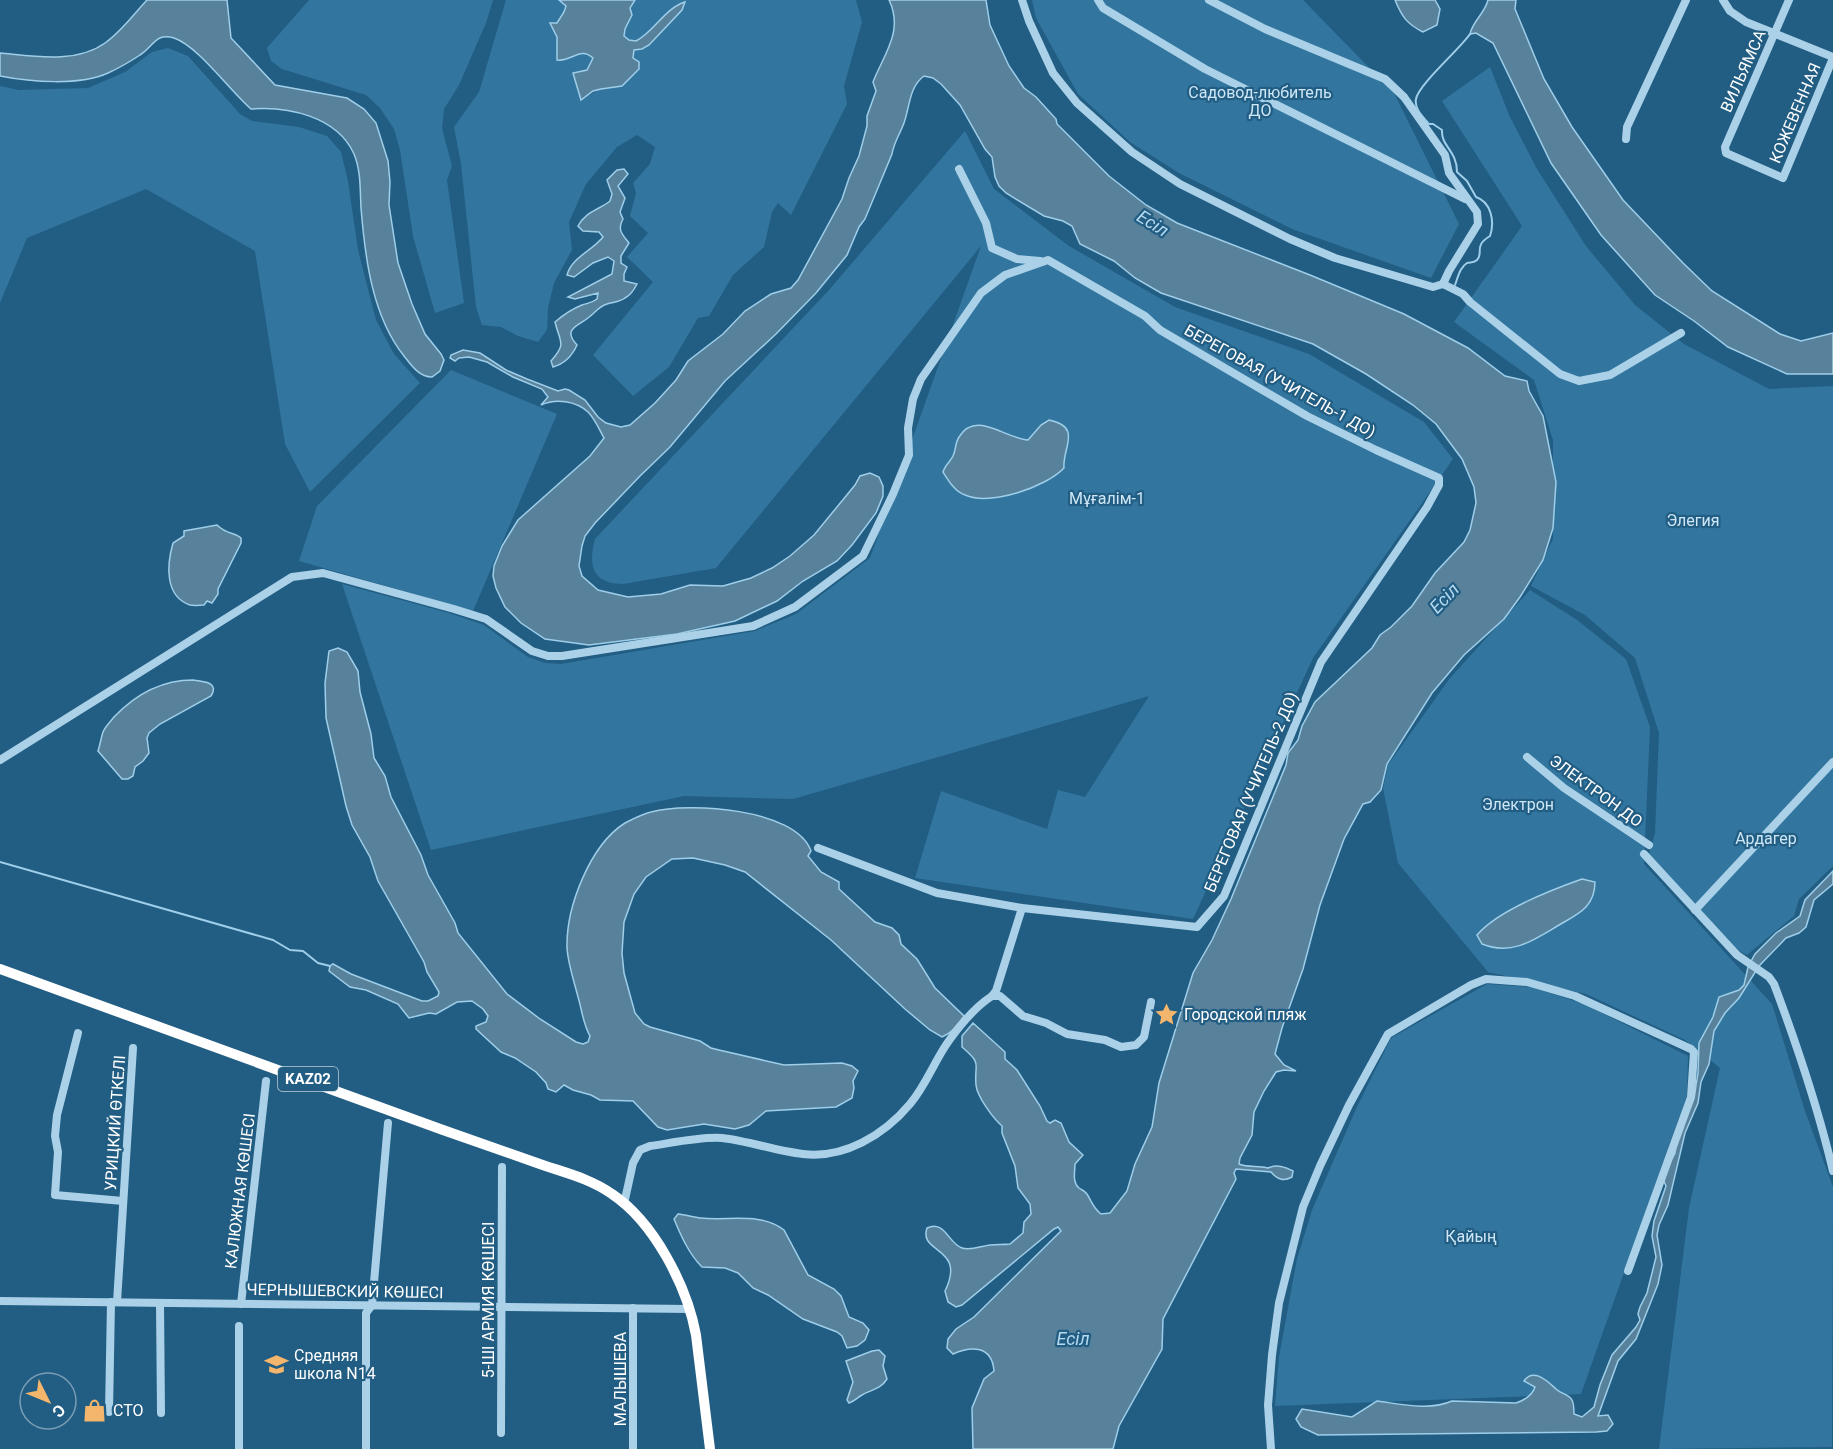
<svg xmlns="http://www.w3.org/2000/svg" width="1833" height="1449" font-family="Roboto,sans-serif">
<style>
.green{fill:#32769f}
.water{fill:#58829c;stroke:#9ecee9;stroke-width:1.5}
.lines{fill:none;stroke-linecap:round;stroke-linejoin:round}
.stream{stroke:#9ecee9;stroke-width:2}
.minor{stroke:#aad1e8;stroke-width:8}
.highway{stroke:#fff;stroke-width:10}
.labels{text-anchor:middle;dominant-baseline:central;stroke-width:4.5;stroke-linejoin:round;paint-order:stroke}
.shield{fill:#225d83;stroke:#bdceda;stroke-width:1.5}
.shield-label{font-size:15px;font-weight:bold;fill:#fff}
.street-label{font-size:16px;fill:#fff;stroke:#225d83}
.park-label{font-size:16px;fill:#cee7f6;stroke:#225d83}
.poi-label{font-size:16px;fill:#fff;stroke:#225d83;text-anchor:start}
.water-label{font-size:18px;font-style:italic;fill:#b5daf0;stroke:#225d83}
</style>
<rect width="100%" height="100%" fill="#225d83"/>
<g class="green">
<path d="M309,0H493L486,23L459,85L444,109L442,128L452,166L447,180L464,303L435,313L413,236L400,150L394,129L380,108L366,95L282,69L271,61L267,48Z"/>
<path d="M506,0H559L566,6L564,12L557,23H550L557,37V60C572,62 580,46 593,58L591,65L576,80L579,94L587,96L601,89L622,86L639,69L633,58L634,50L642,49L678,4L648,33L636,41H629L624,36C624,30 627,27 629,21C631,12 630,8 635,0H856L862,22L844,86L847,104L791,215L778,203L772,212L764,247L733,275L709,316L698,318L669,367L633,396L593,355L653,282L627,257L648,233L630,216L636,193L633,183L650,164L655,147L637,135L617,147L586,184L569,222L572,250L554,283L548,308L547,330L538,342L518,336L501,327L482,325L476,307L461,164L454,127L479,92Z"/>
<path d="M1032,0H1303L1394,93L1459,224L1431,278L1292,229L1179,173L1130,142L1078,94L1036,18Z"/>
<path d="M168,48L188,56L240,114L252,121L299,127L327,136L341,152L348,181L358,250L376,320L394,354L420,383L310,492L285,444L255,251L146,189L27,238L0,303V86L19,90L88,88L125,72L152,52Z"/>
<path d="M1490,67L1510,117L1537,169L1586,246L1635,305L1684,344L1769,389L1833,386V866L1799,899L1794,916L1747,955L1739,951L1649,854L1655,833L1659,733L1635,658L1585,615L1531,586L1553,539V440L1534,380L1454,322L1522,226L1442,101Z"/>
<path d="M965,131L994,189L1069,246L1175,307L1309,354L1424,422L1453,459L1313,658L1193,919L915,878L941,791L1047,829L1058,790L1085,797L1149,696L793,799L684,796L431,850L342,584L449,613L484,625L528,657L545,663L561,664L755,631L796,614L870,558L981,246L716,568L623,584C592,584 588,565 595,539L829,290Z"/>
<path d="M451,370L557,414L473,611L299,561L317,506Z"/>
<path d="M1530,590L1577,620L1626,659L1650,727L1644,864L1772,1004L1805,1111L1833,1187L1832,1447L1659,1449L1689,1208L1720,1068L1685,1040L1586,994L1488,972L1398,863L1383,788L1388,765L1450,678Z"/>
<path d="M1487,984L1531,987L1584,1004L1688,1056L1687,1095L1581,1394L1275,1406L1279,1357L1297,1259L1312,1210L1356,1109L1391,1038Z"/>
</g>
<g class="water">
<path d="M147,0H227L231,38L275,85L347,98L364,109L376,123L388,161L390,182L389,205L398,263L412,304L425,334L441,354L444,360L440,371L432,377C419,377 411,365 404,356C372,316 365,257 361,208C360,189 361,171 354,154C337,116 287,106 251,109C230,91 198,46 174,38C156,32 153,47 140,55C131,61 119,68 108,73C80,86 30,82 0,76V53C33,56 76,64 105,43C121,32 133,15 147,0Z"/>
<path d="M559,0H635L630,8L632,15L625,29L624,36L629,40L636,41C654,32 665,8 685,2L682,10L649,45L642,49L634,50L633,58L639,62V69L622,86L601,89L593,91L581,100L573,73L587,70L593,58C580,46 572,62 557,60V37L550,23H557L564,12L566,6Z"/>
<path d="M889,0H986L990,25L1009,66L1024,88L1036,97L1056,119L1057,124L1109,176L1146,205L1177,223L1310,275L1404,314L1468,348L1505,376L1527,381L1529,391L1543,416L1556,482L1553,528L1543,560L1520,597L1504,619L1464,655L1432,693L1387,764L1381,790L1370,802L1363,804L1344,839L1320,905L1303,969L1282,1028L1275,1054L1284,1065L1296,1071L1284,1070L1276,1072L1264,1091L1254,1112L1252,1135L1240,1158L1239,1164C1248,1168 1259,1165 1268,1168C1277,1164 1285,1167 1293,1171L1292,1177C1283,1182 1277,1179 1271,1172L1236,1169L1234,1173L1236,1179L1163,1319L1162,1349L1119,1426L1113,1449H973L972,1408L984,1379L994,1371C992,1345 971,1346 953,1354L947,1348L948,1339L956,1329L974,1317L1061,1231L1058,1227L1054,1229L962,1305L956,1307L948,1302L945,1291C967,1246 918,1254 927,1228C945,1220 948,1243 962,1248C971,1251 981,1246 990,1245C997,1244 1003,1245 1010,1244L1023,1233L1024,1222L1031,1214L1030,1204L1018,1188L1015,1166L1002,1133V1126C994,1119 977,1097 976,1085C974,1062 983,1065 962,1047V1036L973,1023L1005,1052V1059L1017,1070L1040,1106L1047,1121L1050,1123L1055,1120L1061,1123L1069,1142L1083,1155L1075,1164C1075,1172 1072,1182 1079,1188C1082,1190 1085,1191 1087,1194C1092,1202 1093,1208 1101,1214L1110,1213L1127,1191L1135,1164L1152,1127L1159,1083L1193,973L1212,940L1231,899L1286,765L1288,753L1298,740L1302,726L1315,702L1372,648L1380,635L1391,627L1412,606L1435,573L1464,542L1470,530L1476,503L1474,487L1462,459L1436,424L1413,405L1366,374L1313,344L1161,293L1135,278L1114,261L1080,244L1072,226L1063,221L1044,216L1006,193L999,186L995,177L992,157L985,149L960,105L941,84L933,78L924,76C909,87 910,106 904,123C900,134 894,142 892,154L865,219L859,227L847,255L816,293L776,334L725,381L670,447L640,476L595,523L585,536L582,546L579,566L582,576L598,590L628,597L661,594L690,585L723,586L751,578L772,568L790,556L814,535L855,485L860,476L870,473L879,477L883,486V496L876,513L852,545L837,561L803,581L777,601L735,621L677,634L589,645L545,639L521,623L505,607L496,588L493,576L494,566L502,546L518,520L590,456L604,438C599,429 595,419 588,412C576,401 556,398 541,405L548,397L542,389L513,377L487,362L469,357L459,358L455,361L450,358L451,355L463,350L480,353L506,370L527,379L558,391L565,389L569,390L585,400L598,417L606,423L621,427L630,425L655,403L676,380L688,361L723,334L745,311L771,294L791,288L798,280L842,199L849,178L859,156L867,126V116L876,91L873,82C884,54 904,31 889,0Z"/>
<path d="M1395,0H1435L1440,9L1437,25L1423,32C1407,24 1402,17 1395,0Z"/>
<path d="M1488,0H1516L1515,9L1544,79L1572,127L1623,200L1683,263L1712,291L1780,334L1801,341L1833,333V374H1787L1728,347L1694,321L1655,295L1601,235L1551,163L1493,43L1476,33L1470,34C1472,22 1485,13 1488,0Z"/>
<path d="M624,169L628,174L618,186L625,198L620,212L623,219C617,230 622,234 629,243L621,256V263L627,267L624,274V281L637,284C634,290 631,295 625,298C620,302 613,302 607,304C599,306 595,313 588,318C578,326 562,329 577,345C572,356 564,364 553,367L551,361C567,343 560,343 555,322C563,315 572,309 582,305C588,303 592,303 597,299L598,293L575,299L568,297L612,274L614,261L608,257L593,263L574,277L567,275C572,257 592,251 603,237L599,232L583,231L578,226C586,211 599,210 610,201L612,194L607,180L617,170Z"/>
<path d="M1049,420C1083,427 1062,448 1064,468C1046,487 991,506 965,495C955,492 948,480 943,472C945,465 950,462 953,456C956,450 955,443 959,437C976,410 1004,438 1028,440L1041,425Z"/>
<path d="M217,525C227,535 235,532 241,538V543L218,589V594L212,603L207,601L204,605C200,605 195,606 190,605C164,596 167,564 173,543L184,536V531Z"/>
<path d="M338,648L347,652L358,671L360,692L371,734L374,758L385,776L391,797L421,855L428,875L455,923L458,933L507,994L540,1019L576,1042L583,1044L588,1042L590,1036C583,1024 582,1010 578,997C574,981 568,964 567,948C566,907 590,845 625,823C633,819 642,814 651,812C688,802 796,808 811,851L808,856L821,872L839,882V889L875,922L892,928L899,935L901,944L917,959L935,988L964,1016C960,1025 951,1033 942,1037L930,1030L905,1009L831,940L745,872L725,865L693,858L672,859L646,877L634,894L624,922L622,953L624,973L635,1013L644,1024L650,1027L700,1041L711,1048L719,1050L784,1065L842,1063L852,1066L858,1071L853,1081L854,1088L852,1098L836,1107L766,1111L749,1125L735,1129L704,1124L667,1130L658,1127L633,1101L600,1100L591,1095L573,1090L564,1085L556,1092L548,1089L546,1083L536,1072L515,1058L501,1052L476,1029V1026L486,1022L488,1016L483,1009L472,1001L457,1002L436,1014L429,1013L409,1018L398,1004L366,990L350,987L329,971L330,966L333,964L351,974L422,1001H428L438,996L439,992L427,972L424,962L378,881L370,857L352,825L346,806L326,718L325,683L329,651Z"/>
<path d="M193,680C202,681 220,682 211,696L160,724L149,733L147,738L149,753L143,761L135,767L133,776L128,779H122L98,751C100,745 101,738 103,732C105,727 110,722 114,717C135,695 162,680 193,680Z"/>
<path d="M1833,871V884L1814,900L1806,927L1799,933L1786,938L1759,966L1739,998L1725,1013L1714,1031L1709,1064L1701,1082L1698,1103L1685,1133L1668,1205L1659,1225L1657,1235L1662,1265L1658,1284L1636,1339L1618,1361L1598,1416L1608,1415L1613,1424L1607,1431L1596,1432L1318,1435L1301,1427L1296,1419L1302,1409L1352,1417L1377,1401C1400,1404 1430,1411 1452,1401L1516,1403C1525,1400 1532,1396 1535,1387L1524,1381C1534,1367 1548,1382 1556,1389C1561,1394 1569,1394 1572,1400C1574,1404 1574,1410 1574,1414L1582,1417L1594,1407L1600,1385L1612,1355L1636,1327L1640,1320L1638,1314L1640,1307L1647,1293L1656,1257L1652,1236L1654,1221L1666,1186L1663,1179L1665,1172L1675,1153L1677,1140L1694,1098L1698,1073L1699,1043L1713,1017L1719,997L1739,990L1744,985L1748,967L1755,954L1776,933L1800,916L1805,900Z"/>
<path d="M1582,879L1595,882C1595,907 1578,914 1559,925C1534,940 1512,956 1482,944L1477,935C1498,910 1551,890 1582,879Z"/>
<path d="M678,1214C686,1215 693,1217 701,1218C728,1221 762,1212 784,1230L808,1275L834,1289L841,1296L849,1317L863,1323L869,1330L865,1340L857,1346L847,1348L842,1336L837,1332L803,1319L768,1295L753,1288L738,1273L725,1268L702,1267C689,1254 681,1236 674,1219Z"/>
<path d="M879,1350L885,1356L883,1366L887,1379C880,1390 872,1389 862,1395C857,1398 855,1401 849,1403L847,1400L853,1382L846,1361L872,1351Z"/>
</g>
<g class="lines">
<g class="stream">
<path d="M1455,285C1458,277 1460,267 1467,263C1471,262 1474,263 1477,260C1484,253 1473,246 1490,236C1495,221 1491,202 1476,197L1467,181L1457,172C1457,150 1441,147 1442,130L1433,124H1429C1423,117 1414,109 1416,99C1418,85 1460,49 1470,34"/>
<path d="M0,862L273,940L290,950L303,951L318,963L330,966"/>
</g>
<g class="minor">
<path d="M1022,0L1029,21L1053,73L1077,103L1132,152L1180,184L1290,239L1335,258L1433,287L1443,284L1463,294L1470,302L1560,374L1579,381L1610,375L1681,333"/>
<path d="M1098,0L1103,8L1205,69L1465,199"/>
<path d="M1209,0L1265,29L1385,79L1404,97L1445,155L1449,173L1477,212L1478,224L1449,271L1443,284"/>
<path d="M1723,0L1730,11L1746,22L1833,57"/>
<path d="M1789,0L1725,147L1726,153L1783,178L1833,58"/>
<path d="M1626,139L1627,127L1686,0"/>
<path d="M959,169L986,223L992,248L1017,259L1040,261"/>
<path d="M1527,757L1564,788L1649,845"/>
<path d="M0,760L292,577L323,573L454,609L486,619L532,651L548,656H562L753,626L795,607L863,556L893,494L909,455L908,428L913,399L921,379L981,293L1005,275L1048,260L1145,316L1160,330L1307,416L1376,450L1439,478V485L1427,507L1321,662L1224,896L1197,927L1022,908L937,893L818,848"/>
<path d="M1644,854L1737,955L1769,977L1774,984C1797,1045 1818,1108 1833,1171"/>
<path d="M1695,910L1833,762"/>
<path d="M992,996L996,991L1022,908"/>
<path d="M78,1033L57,1115L55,1136L58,1152L55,1195L123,1201"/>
<path d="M624,1204L633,1163L640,1150L650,1146C671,1143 703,1136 722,1138C749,1141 776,1151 803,1154C844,1159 884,1135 910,1104C926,1085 934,1062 948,1042C960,1025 975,1007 992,996H1000L1023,1016L1046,1023L1067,1034L1105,1040L1121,1047L1136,1045L1144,1037L1151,1002"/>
<path d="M0,1301L690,1309"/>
<path d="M117,1302L133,1048"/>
<path d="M160,1303L161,1413"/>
<path d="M241,1304L266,1081"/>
<path d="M633,1308V1449"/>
<path d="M239,1326V1449"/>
<path d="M109,1412L111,1302"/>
<path d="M501,1433L502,1167"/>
<path d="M366,1449V1313L372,1305L388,1123"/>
<path d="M1271,1449L1268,1405L1272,1355L1279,1303L1303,1207L1320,1166L1349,1105L1388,1034L1471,985L1486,979L1527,982L1575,996L1691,1049L1694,1052L1691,1097L1628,1271"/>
</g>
<path class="highway" d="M0,969C147,1023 295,1075 443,1130C474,1141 505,1152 537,1163C562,1172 590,1178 612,1194C654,1222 687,1286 696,1335L710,1449"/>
</g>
<defs>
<symbol id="sight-bare" viewBox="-9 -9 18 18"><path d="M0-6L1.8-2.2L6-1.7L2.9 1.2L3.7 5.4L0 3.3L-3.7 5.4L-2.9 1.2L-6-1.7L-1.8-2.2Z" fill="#f4b56c" stroke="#225d83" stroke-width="2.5" paint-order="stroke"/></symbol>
<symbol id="school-bare" viewBox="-9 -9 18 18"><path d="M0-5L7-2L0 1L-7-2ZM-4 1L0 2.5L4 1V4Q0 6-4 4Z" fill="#f4b56c" stroke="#225d83" stroke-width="2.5" paint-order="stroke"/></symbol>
<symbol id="shop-bare" viewBox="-9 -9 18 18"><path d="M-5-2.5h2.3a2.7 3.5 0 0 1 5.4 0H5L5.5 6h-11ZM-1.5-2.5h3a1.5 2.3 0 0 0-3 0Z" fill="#f4b56c" stroke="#225d83" stroke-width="2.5" paint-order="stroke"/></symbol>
</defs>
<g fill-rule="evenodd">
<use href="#sight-bare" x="1150" y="998" width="33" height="33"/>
<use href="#school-bare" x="260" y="1348" width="33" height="33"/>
<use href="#shop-bare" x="78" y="1394" width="33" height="33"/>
</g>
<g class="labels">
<rect class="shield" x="278" y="1067" width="60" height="24" rx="4.5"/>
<g class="shield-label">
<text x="308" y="1079">KAZ02</text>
</g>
<g class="street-label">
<text transform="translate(1743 71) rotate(-66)">ВИЛЬЯМСА</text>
<text transform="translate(1795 113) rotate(-67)">КОЖЕВЕННАЯ</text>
<text transform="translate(1280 381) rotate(29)">БЕРЕГОВАЯ (УЧИТЕЛЬ-1 ДО)</text>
<text transform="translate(1596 791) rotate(36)">ЭЛЕКТРОН ДО</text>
<text transform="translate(1251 792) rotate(-67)">БЕРЕГОВАЯ (УЧИТЕЛЬ-2 ДО)</text>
<text transform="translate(115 1123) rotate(-86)">УРИЦКИЙ ӨТКЕЛІ</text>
<text transform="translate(240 1191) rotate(-83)">КАЛЮЖНАЯ КӨШЕСІ</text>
<text transform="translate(345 1291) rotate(1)">ЧЕРНЫШЕВСКИЙ КӨШЕСІ</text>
<text transform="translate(488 1300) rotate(-90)">5-ШІ АРМИЯ КӨШЕСІ</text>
<text transform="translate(620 1379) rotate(-90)">МАЛЫШЕВА</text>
</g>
<g class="park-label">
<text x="1260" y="92">Садовод-любитель<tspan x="1260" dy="18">ДО</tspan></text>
<text x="1107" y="498">Мұғалім-1</text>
<text x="1693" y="520">Элегия</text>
<text x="1518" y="804">Электрон</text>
<text x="1766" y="838">Ардагер</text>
<text x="1471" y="1236">Қайың</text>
</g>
<g class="poi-label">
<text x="1184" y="1014">Городской пляж</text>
<text x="294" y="1355">Средняя<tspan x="294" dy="18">школа N14</tspan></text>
<text x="113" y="1410">СТО</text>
</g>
<g class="water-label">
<text transform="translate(1153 223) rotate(32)">Есіл</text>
<text transform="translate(1444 598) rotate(-46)">Есіл</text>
<text x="1073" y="1338">Есіл</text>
</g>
</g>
<g transform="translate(48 1401) rotate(133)"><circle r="28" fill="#225d83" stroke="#7a9eb5" stroke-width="1.5"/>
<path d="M0-4.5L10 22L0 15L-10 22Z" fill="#f4b56c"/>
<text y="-9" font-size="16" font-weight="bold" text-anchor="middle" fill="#ffffff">С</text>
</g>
</svg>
